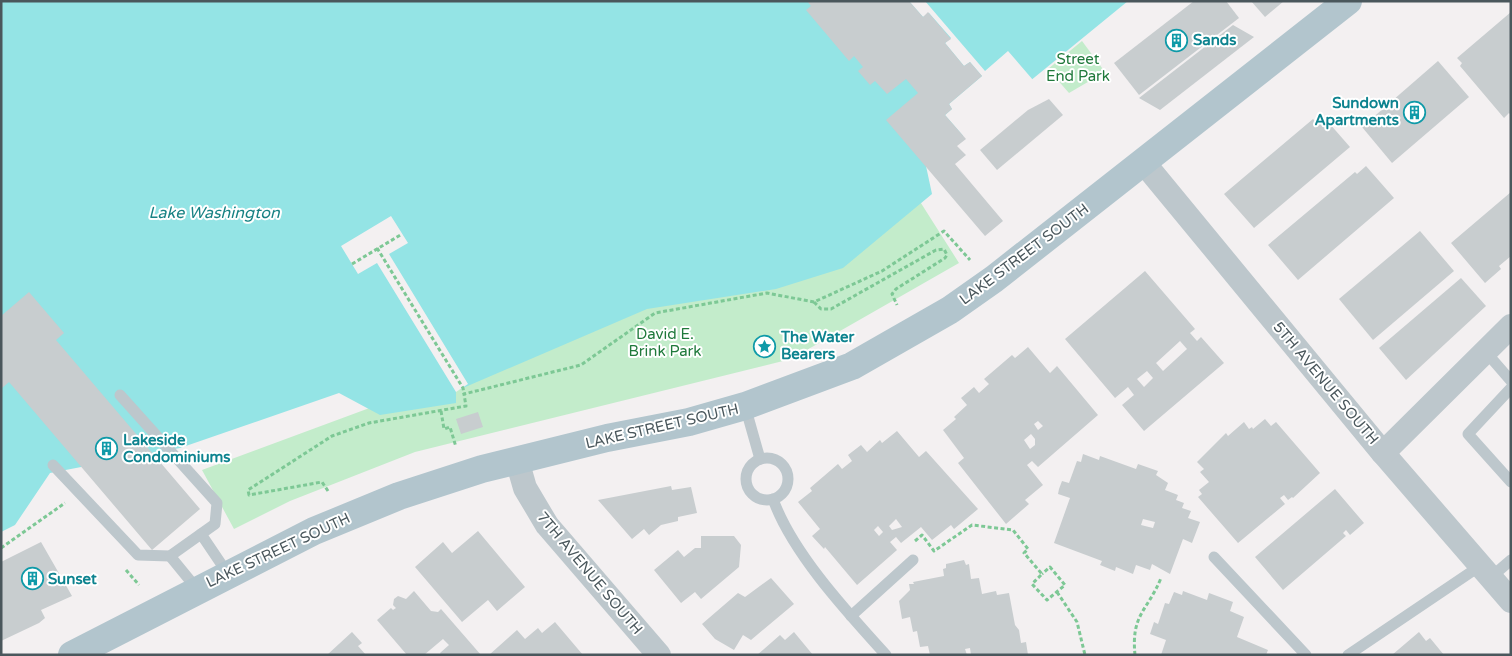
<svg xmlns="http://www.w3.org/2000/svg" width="1512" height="656" font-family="'Varela Round',sans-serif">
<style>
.green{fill:#c3eccb}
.water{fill:#94e4e5}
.pier{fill:#f3f0f1}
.building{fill:#c8cdcf;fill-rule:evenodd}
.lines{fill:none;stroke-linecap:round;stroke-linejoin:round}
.path{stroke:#7dc895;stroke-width:3;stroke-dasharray:4 2.5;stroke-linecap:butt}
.service{stroke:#bdc7cc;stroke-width:11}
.minor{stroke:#bdc7cc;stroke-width:24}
.primary{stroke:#b2c5cd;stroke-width:28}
.labels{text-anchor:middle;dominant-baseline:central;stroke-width:4;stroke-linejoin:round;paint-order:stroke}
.culture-label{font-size:15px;font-weight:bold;fill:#0d838f;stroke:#fff;text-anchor:start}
.park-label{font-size:15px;fill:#1f793b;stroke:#fff}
.street-label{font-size:15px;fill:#4a575c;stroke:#fff}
.water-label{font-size:16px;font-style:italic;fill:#178284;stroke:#fff}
</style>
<rect width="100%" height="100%" fill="#f3f0f1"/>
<g class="green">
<path d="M1082,41L1105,72L1069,93L1048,69Z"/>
<path d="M919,200L959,263L791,359L415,452L290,501L234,529L202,470L567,335Z"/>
</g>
<path class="water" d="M1,1H1128L926,166L932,194L843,268L776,289L647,309L456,391V403L380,415L339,393L180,448L50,473L15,525L1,532Z"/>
<g class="pier">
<path d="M909,1H925L985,71L1008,51L1033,80L965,138L945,115L952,109L949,104L982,76L970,62L964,66L945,43L951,38L929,13L923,17Z"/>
<path d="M391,216L408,243L389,254L468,384L456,392L377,263L358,274L341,246Z"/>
</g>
<g class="building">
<path d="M807,1H909L923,17L928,12L951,39L945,43L964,66L970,62L982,76L949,104L952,109L945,115L966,139L957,146L966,155L955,164L1003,221L985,236L886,120L918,93L906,79L887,94L875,81L870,85L858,71L863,67L854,56L849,61L806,10L811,6Z"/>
<path d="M1194,1H1226L1239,18L1139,95L1114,63Z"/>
<path d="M1251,1H1284L1265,17Z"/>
<path d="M1511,12V115L1509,113L1504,118L1460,66L1462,63L1457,58Z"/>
<path d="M1233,25L1254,37L1160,110L1139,98Z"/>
<path d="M1438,61L1469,97L1392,163L1362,127Z"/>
<path d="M1049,99L1063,115L997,170L980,150L1028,110Z"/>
<path d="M1322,115L1350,147L1254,228L1224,194L1313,119L1315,121Z"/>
<path d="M1366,166L1394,198L1298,280L1268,245L1355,172L1357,174Z"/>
<path d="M1511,192V256L1499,266L1501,269L1485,283L1451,243Z"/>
<path d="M1420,231L1454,271L1373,340L1339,299Z"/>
<path d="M1145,271L1195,329L1190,333L1197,341L1201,337L1224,363L1144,431L1122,405L1134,395L1128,387L1115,398L1065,339ZM1180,341L1187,349L1163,371L1156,363ZM1147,371L1153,378L1144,387L1137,379Z"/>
<path d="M1461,278L1486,306L1406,380L1379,348Z"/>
<path d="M29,292L64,333L56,340L200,509L152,550L9,382L1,389V316Z"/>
<path d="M1028,347L1050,373L1057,366L1098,415L1038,467L1032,461L1027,465L1043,485L1025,500L1029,504L1006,524L958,463L964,458L943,430L956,419L954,417L967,405L961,398L974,387L979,393L989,384L984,379L1012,355L1015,358ZM1038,421L1043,426L1038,430L1034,424ZM1031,434L1035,439V445L1030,449L1024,440Z"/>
<path d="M478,412L483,427L461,434L456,419Z"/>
<path d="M1265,419L1271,426L1276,422L1320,473L1293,498L1292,497L1288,500L1284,495L1280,498L1285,504L1238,543L1198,497L1202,494L1199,490L1209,482L1200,472L1204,469L1197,462L1226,433L1228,436L1244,422L1249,429L1252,427L1253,429Z"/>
<path d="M897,431L919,457L926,451L978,509L954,529L951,525L932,540L921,527L901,543L896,537L890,542L897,550L857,585L825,547L824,549L812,536L820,529L798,502L812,491L810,488L838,464L842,469L852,461L848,455L861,445L867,452L880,440L882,443ZM896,519L902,527L892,530L889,526ZM878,526L883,532L879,536L874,530Z"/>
<path d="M1083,454L1099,460L1100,456L1136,469L1138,464L1158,471L1156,475L1168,483L1165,490L1178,495L1176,500L1184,503L1182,508L1191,511L1188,518L1200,522L1192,543L1183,539L1170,574L1152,564L1150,570L1136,565L1133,574L1116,567L1115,571L1100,565L1102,561L1054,543L1070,498L1058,494L1059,489L1062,481L1069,483L1077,461L1081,462ZM1143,519L1155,522L1153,528L1141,525Z"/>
<path d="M671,486L672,490L691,487L697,513L678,517V521L661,525L649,535L644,529L632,539L598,500Z"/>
<path d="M1335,489L1364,523L1350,535L1346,530L1343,533L1346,536L1283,590L1255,557Z"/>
<path d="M478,531L525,587L497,611L488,600L462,622L415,567L443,542L452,553Z"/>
<path d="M701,536H734L741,545L739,567L701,599L695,592L681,603L654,570L678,550L684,557L695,548H701Z"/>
<path d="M41,542L72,596L41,610L45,618L39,623L1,641V562Z"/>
<path d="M964,560L966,565L969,564L971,579L979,578L982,594L996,591L997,595L1009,593L1015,625L1019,630L1021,643L1026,642L1028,655H971L970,648L965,649L967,655H930L928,646L920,647L917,631L913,632L910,617L902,619L899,601L910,590L909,584H914L913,582L944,576L943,569L946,568V564Z"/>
<path d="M771,578L794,604L751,640L743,635L734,650L715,639L702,624L738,593L745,597Z"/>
<path d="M414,591L431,611L438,612L441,609L481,655H441L440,653L449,645L443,639L424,655H407L377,620L391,608L393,610L396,608L393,605L394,599L398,596L406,599Z"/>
<path d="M1183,591L1207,600L1209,593L1233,602L1230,611L1244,617L1237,637L1268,650L1266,655H1161L1166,640L1150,634L1154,622L1158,624L1165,603L1169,604L1174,592L1182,595Z"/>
<path d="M555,622L583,655H489L517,630L525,639L538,628L542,633Z"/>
<path d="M352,632L362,643L358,646L366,655H327Z"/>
<path d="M794,632L813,655H757L780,635L785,640Z"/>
<path d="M1419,632L1426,641L1430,638L1444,655H1392Z"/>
</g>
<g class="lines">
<g class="path">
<path d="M377,248L463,388L464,394"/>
<path d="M352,264L402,234"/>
<path d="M814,302L821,309H831L936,250L944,249L947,255L945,258L896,289L892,294L897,305"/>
<path d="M441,411L444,429L450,427L456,447"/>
<path d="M328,491L322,482L249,495L248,490L332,436L369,423L466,406L464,394L581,365L655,313L767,293L814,302L882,271L944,231L970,260"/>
<path d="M915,541L922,535L934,551L972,525L1013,530L1028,549L1024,553L1042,574L1032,584L1047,600L1065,585L1050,567L1042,574"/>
<path d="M1,548L65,503"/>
<path d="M126,570L139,585"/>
<path d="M1057,592L1077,622L1085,655"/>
<path d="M1135,655C1131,614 1147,612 1161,578"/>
</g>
<g class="service">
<path d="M1485,351L1511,381"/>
<path d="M1511,388L1468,434L1511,482"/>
<path d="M745,406L760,459"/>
<circle cx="767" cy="479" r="21"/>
<path d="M53,465L138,555L170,556L215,524L217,503L120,395"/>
<path d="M773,499C792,553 848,613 886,655"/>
<path d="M201,534L228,574"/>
<path d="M170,556L197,589"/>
<path d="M1214,557L1306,655"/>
<path d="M1490,578L1511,560"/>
<path d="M851,616L913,560"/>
<path d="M1348,655L1480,566"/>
</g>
<g class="minor">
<path d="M1144,163L1383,453L1511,601"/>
<path d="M1383,453L1511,326"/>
<path d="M517,460L525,488L547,525L659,655"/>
</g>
<path class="primary" d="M72,655L314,531L399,496L482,469L607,438L689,422L745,406L852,366L950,310L994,279L1348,1"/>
</g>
<defs>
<symbol id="building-ring" viewBox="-11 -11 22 22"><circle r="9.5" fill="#fff" stroke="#0f9aa8" stroke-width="1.5"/><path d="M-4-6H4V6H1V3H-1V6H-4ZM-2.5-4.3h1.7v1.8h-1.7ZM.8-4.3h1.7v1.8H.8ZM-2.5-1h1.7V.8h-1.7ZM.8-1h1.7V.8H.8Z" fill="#0f9aa8"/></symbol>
<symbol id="sight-ring" viewBox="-11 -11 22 22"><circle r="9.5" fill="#fff" stroke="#0f9aa8" stroke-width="1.5"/><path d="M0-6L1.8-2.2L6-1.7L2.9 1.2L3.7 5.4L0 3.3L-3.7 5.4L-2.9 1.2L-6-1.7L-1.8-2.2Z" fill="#0f9aa8"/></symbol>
</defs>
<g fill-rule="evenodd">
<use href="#building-ring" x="1164" y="28" width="25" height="25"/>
<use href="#building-ring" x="1402" y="100" width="25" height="25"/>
<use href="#sight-ring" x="752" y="334" width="25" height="25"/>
<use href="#building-ring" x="94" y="436" width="25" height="25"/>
<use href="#building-ring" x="20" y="566" width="25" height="25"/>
</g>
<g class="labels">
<g class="culture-label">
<text x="1193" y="40">Sands</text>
<text x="1399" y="103" text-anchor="end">Sundown<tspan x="1399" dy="17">Apartments</tspan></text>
<text x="781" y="337">The Water<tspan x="781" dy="17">Bearers</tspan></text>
<text x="123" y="440">Lakeside<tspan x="123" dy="17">Condominiums</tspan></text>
<text x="48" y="579">Sunset</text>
</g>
<g class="park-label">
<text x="1078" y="59">Street<tspan x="1078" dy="17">End Park</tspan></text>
<text x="665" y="334">David E.<tspan x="665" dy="17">Brink Park</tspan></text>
</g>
<g class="street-label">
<text transform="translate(1024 254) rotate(-37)">LAKE STREET SOUTH</text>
<text transform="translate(1326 383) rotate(50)">5TH AVENUE SOUTH</text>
<text transform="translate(662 426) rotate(-13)">LAKE STREET SOUTH</text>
<text transform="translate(278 550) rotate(-25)">LAKE STREET SOUTH</text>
<text transform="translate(590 573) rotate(50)">7TH AVENUE SOUTH</text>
</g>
<g class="water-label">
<text x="214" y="213">Lake Washington</text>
</g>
</g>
<rect width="1512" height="656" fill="none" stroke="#4a575c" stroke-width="5"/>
</svg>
